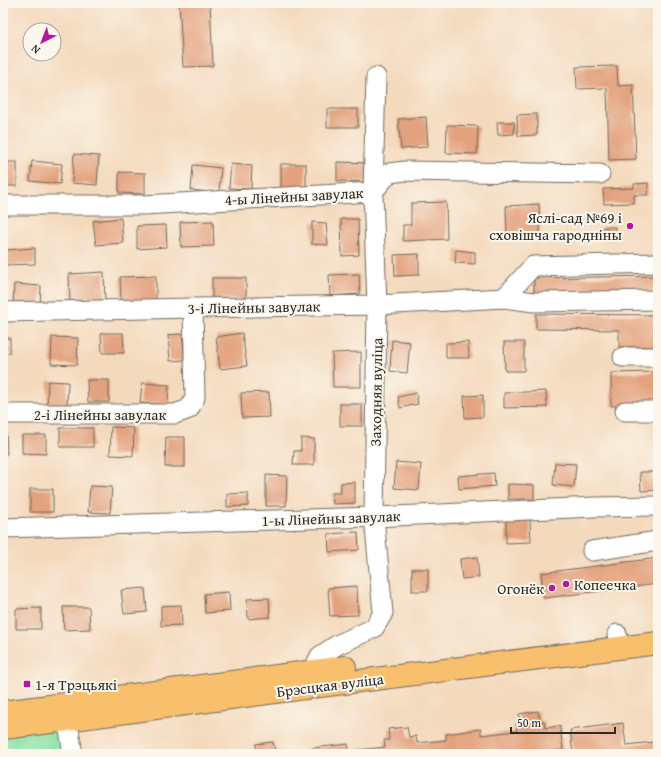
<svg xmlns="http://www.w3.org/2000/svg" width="661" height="757" font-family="'Gentium Book Plus',serif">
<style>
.green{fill:#86dfa4;stroke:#588568}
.building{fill:#e3a17d}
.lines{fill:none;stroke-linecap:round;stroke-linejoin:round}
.minor-casing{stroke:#71685e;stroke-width:21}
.major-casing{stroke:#71685e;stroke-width:24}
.minor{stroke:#fff;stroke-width:19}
.major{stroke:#f8bf6c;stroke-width:22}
.poi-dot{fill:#b5179e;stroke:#fbf7ec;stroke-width:1.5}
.labels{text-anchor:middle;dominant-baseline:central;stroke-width:4;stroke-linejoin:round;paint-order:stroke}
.street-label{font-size:15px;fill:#2b2b2b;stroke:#fbf7ec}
.poi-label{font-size:15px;fill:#2b2b2b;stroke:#fbf7ec;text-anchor:end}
</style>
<rect width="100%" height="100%" fill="#fbf7ec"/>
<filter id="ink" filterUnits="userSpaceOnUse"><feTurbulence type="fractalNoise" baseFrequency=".025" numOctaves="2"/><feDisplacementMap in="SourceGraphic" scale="8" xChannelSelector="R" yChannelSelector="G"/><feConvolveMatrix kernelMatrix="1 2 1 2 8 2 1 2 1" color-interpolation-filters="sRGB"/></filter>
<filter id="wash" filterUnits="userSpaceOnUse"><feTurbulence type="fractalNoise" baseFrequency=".012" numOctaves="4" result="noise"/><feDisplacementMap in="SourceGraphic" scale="16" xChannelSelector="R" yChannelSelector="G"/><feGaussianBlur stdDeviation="0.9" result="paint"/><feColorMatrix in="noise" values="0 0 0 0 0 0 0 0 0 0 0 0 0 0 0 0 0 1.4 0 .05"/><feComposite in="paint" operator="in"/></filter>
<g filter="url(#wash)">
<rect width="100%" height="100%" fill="#f4dabd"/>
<path class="green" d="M54,727L61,732L64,754H3V735Z"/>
<g id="blocks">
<g class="building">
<path d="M179,3H210L213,66L183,67Z"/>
<path d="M617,66L618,86L633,85L636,159L609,160L607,88L577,89L576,67Z"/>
<rect x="327" y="109" width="31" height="18"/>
<path d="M537,114V135L518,136L517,115Z"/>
<path d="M426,117L428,147L401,149L398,119Z"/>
<path d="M497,122H514V134L498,135Z"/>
<path d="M447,125L478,126L477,154L446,153Z"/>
<path d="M74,154L99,156L97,185L72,183Z"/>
<path d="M32,161L62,164L60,184L30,181Z"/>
<rect x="3" y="162" width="14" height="24"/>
<path d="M337,162L371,163L370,182L337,181Z"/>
<path d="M231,164L252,166L251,189L229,188Z"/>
<rect x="281" y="164" width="25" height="24"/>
<path d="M193,165L221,168L219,193L191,190Z"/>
<path d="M119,172L145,173V194L119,193Z"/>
<path d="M648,183V195H634V203L604,204L603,189L634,188V184Z"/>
<path d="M446,202L447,239L403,241V225H411V203Z"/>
<path d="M539,204L540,234L507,235L506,206Z"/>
<path d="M121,218L123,243L96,245L93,221Z"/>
<path d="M341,219H358L359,255L342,256Z"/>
<path d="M213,221L214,246L181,247L180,222Z"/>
<path d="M312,222L326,223L328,245L312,244Z"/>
<path d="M166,225L167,247L137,249V226Z"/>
<rect x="603" y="227" width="12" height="12"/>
<path d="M35,248V264L4,265V250Z"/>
<path d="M456,250L475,252V264L455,263Z"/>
<path d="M419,254V275L395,276L394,255Z"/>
<path d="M104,272L105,303L70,304L69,274Z"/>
<path d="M359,274L360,294L330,296L329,275Z"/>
<path d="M156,276V301L121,302L120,277Z"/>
<path d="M658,276V292L534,293V278Z"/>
<path d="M212,278H246V299L212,300Z"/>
<path d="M14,284L41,286L40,309L13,308Z"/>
<path d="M536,314L658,315V347H619V330L536,329Z"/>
<path d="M101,333H123L124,353H102Z"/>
<path d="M242,333L247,366L220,369L216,337Z"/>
<path d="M182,334L185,360L170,361L168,335Z"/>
<path d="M52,337L78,338L77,365L51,364Z"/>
<rect x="3" y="338" width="7" height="15"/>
<path d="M392,340L410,342L407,373L390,371Z"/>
<path d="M468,342L469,358H446V343Z"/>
<path d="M504,342H524V371H505Z"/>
<path d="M361,352V387H333L332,353Z"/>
<path d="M658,372V406H611V373Z"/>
<path d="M87,380H109V402H88Z"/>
<path d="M48,381L68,382L67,407L47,406Z"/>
<path d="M142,383L169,385L168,405L140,403Z"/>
<path d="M546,391L547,407L504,408V393Z"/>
<path d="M269,392L270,417L242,418L241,393Z"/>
<path d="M416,393L418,404L400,408L398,397Z"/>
<path d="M483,395V417L465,418L464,396Z"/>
<rect x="340" y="404" width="22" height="22"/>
<path d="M111,427L134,428L133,456L110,455Z"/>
<rect x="60" y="428" width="33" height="19"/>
<path d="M6,430L7,454H3V431Z"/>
<path d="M22,435H46V454L22,453Z"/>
<path d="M166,437H185V467H165Z"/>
<path d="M301,438L314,439V465H293L294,451H301Z"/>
<path d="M396,462L421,464L419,490L394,488Z"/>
<path d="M555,463L576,464L574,487L553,485Z"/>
<path d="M640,472H656V477H658V490L641,491Z"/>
<path d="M494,473L495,486L459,489L458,476Z"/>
<path d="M266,475L287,476L286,506H266Z"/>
<path d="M355,482V503L333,504L332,493H341V483Z"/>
<path d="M508,484L534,485V499H508Z"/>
<path d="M90,486L112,487L110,513L88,512Z"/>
<rect x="30" y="489" width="23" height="23"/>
<path d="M248,493V506L227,507V494Z"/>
<path d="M506,519H530L531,542L506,543Z"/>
<path d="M358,532L359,550L329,552L328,534Z"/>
<path d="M477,557L479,577L462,579L460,559Z"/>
<path d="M658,558V584L544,598L541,573Z"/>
<rect x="412" y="569" width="16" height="22"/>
<path d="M357,586L358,615L330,616L328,588Z"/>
<path d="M145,588L147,612L124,614L121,590Z"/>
<path d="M229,592L230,611L205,613L204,594Z"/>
<path d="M269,598L270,617L248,619L247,599Z"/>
<path d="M181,605L182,625L161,626V606Z"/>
<path d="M63,607H89L90,629L64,630Z"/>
<path d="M41,608V629H16V609Z"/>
<path d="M538,711L540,721H544L545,728L560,726L563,750L530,754H313L312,748L348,744L349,751L385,747L384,740H389L388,729L407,727L409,737L416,736L417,743L446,740V734L481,729V735L517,731L516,724H520L519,714Z"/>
<path d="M623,723L626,745L654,742L656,751L646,753V754H573L570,730Z"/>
<path d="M273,742L275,751H281V754H257L256,744Z"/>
</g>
</g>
</g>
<g filter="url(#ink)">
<use href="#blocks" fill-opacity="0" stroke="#71685e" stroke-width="1"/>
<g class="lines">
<defs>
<g id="minor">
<path d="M3,205H144L373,192L389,173L405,171L600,174"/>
<path d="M504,298L533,266L658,263"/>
<path d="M3,312L193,308L377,305L504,298L534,302L658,300"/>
<path d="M623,357H658"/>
<path d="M625,411H658"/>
<path d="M3,414H175L189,409L195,398L193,308"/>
<path d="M3,528L374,517L594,507L658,506"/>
<path d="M592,551L658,541"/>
<path d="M617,634L619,648"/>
<path d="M319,684L317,662L320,656L337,645L374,628L383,613L374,517L377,305L373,192L376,77"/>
<path d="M65,706L73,754"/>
</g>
<g id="major">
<path d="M3,712L345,667"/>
<path d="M3,728L67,720L320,686L658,643"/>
</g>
</defs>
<use href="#minor" class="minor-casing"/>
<use href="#major" class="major-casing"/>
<use href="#minor" class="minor"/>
<use href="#major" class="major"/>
</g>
</g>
<g class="poi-dot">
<circle cx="630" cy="226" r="4"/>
<circle cx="566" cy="584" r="4"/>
<circle cx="552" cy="588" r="4"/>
<rect x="23" y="680" width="8" height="8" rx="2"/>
</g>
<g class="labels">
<g class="street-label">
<text transform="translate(294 196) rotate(-3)">4-ы Лінейны завулак</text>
<text transform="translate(254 307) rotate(-1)">3-і Лінейны завулак</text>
<text transform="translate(376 392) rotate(-89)">Заходняя вуліца</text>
<text x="100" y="414">2-і Лінейны завулак</text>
<text transform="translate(331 518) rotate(-2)">1-ы Лінейны завулак</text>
<text transform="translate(330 685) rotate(-7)">Брэсцкая вуліца</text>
</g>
<g class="poi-label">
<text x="622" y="217">Яслі-сад №69 і<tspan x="622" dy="17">сховішча гародніны</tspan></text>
<text x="574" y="584" text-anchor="start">Копеечка</text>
<text x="544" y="588">Огонёк</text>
<text x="35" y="684" text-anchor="start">1-я Трэцьякі</text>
</g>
</g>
<rect width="661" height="757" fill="none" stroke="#fbf7ec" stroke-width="16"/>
<g transform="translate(42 42) rotate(222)"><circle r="19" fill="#fbf7ec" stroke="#a8a59f"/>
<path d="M0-3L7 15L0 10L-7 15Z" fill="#b5179e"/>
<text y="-6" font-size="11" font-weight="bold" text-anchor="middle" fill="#2b2b2b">N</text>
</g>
<path d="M511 727v6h104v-6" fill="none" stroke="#2b2b2b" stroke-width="2"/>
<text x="517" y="727" font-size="12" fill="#2b2b2b" stroke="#fbf7ec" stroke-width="3" paint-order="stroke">50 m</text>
</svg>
